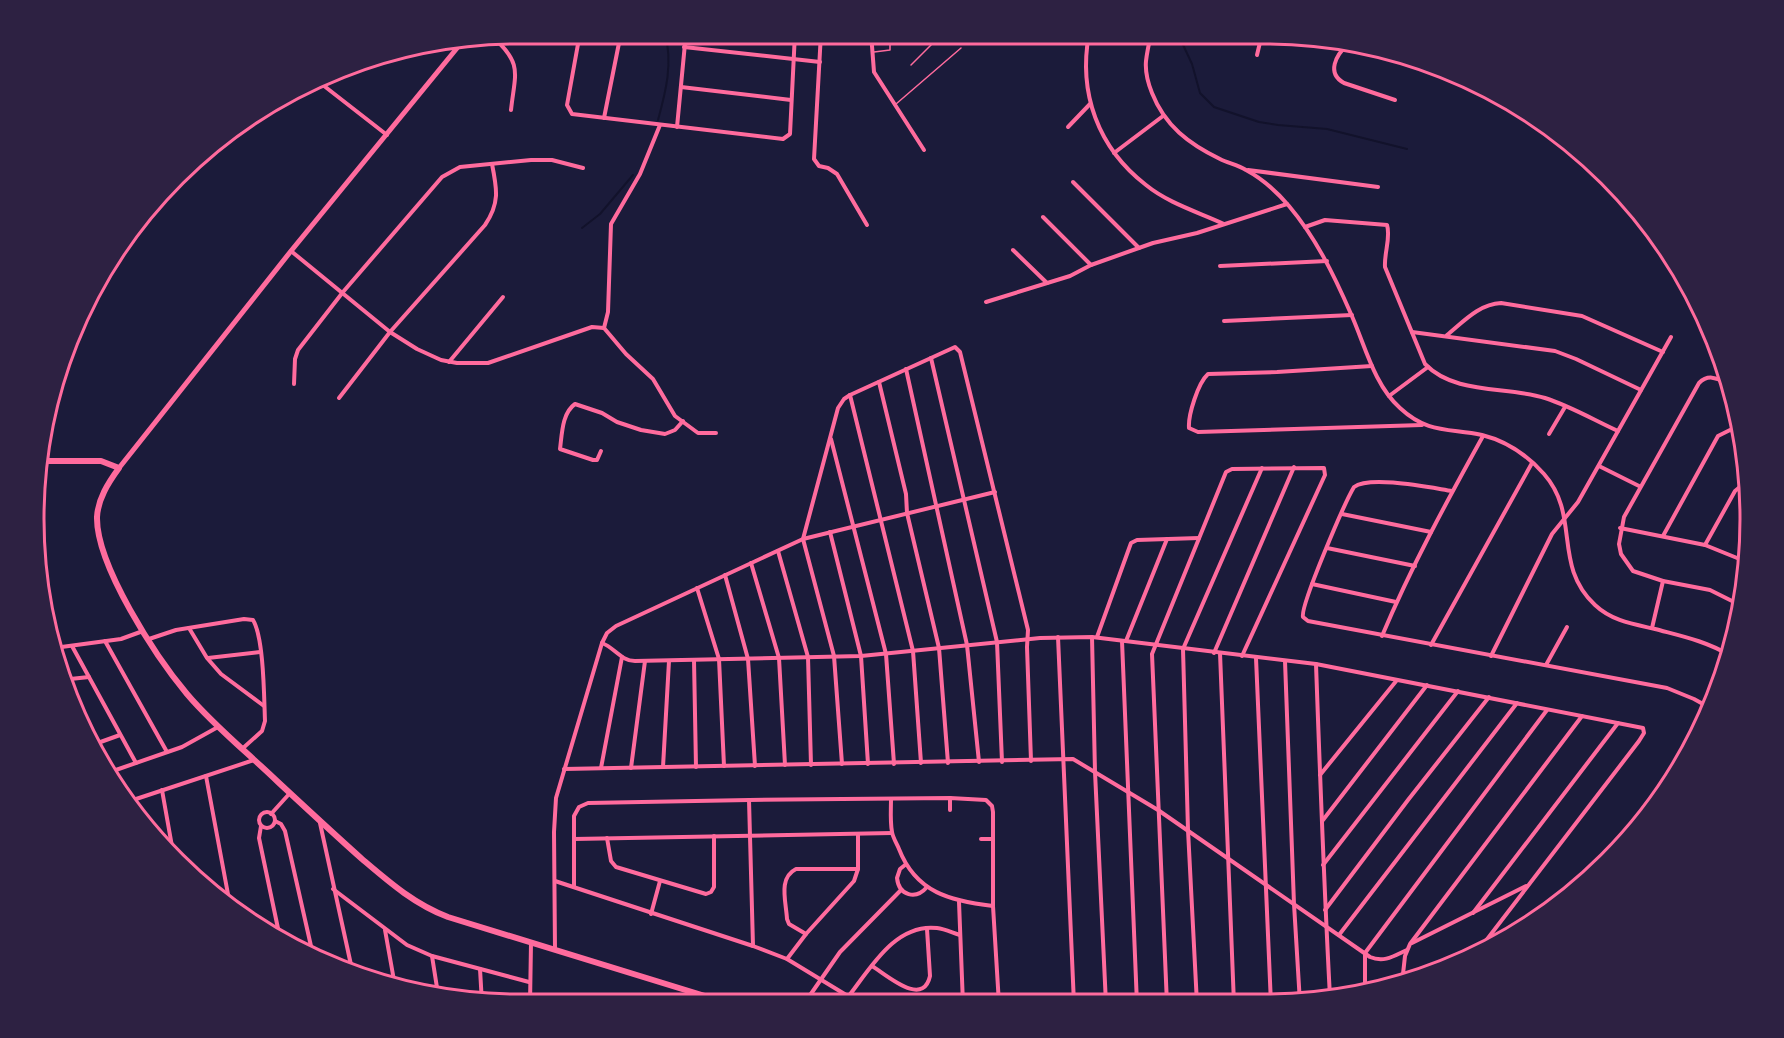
<svg xmlns="http://www.w3.org/2000/svg" width="1784" height="1038" font-family="Rubik,sans-serif">
<style>
.lines{fill:none;stroke-linecap:round;stroke-linejoin:round}
.stream{stroke:#12122b;stroke-width:2}
.service{stroke:#ff6b9d;stroke-width:1.5}
.minor{stroke:#ff6b9d;stroke-width:4}
.secondary{stroke:#ff6b9d;stroke-width:5}
.primary{stroke:#ff6b9d;stroke-width:6}
.rim{fill:none;stroke:#ff6b9d;stroke-width:3}
</style>
<rect width="100%" height="100%" fill="#1b1b3a"/>
<g class="lines">
<g class="stream">
<path d="M1178,34L1192,64L1200,93L1214,107L1259,122L1278,125L1327,129L1407,149"/>
<path d="M658,120C666,91 673,63 665,33"/>
<path d="M582,228L600,214L633,175"/>
</g>
<g class="service">
<path d="M874,52L890,50V41L904,34"/>
<path d="M911,65L941,35"/>
<path d="M896,104L961,48"/>
</g>
<g class="minor">
<path d="M580,33L567,105L572,114L783,139L790,134L795,33"/>
<path d="M821,33L814,159L819,166L828,168L837,174L867,225"/>
<path d="M823,33L870,40"/>
<path d="M871,33L874,72L924,150"/>
<path d="M1089,34C1078,93 1098,148 1146,185C1168,203 1198,212 1224,224"/>
<path d="M1151,34C1149,43 1147,52 1146,61C1145,72 1148,83 1152,93C1165,126 1189,144 1220,159C1228,163 1238,165 1246,170C1261,178 1277,192 1289,206C1316,238 1334,275 1351,314C1365,345 1374,385 1400,408C1428,434 1449,428 1482,435C1506,441 1528,456 1544,474C1581,516 1552,565 1595,605C1612,621 1633,624 1655,629C1681,636 1706,641 1729,655"/>
<path d="M493,37C523,64 515,73 511,110"/>
<path d="M1321,39L1344,48"/>
<path d="M1348,44C1336,55 1326,73 1344,83L1395,100"/>
<path d="M684,47L820,62"/>
<path d="M1257,55L1262,34"/>
<path d="M319,82L387,135"/>
<path d="M681,87L791,100"/>
<path d="M604,118L621,33"/>
<path d="M677,127L686,33"/>
<path d="M1068,127L1090,104"/>
<path d="M1114,153L1163,116"/>
<path d="M1248,170L1378,187"/>
<path d="M1073,182L1139,248"/>
<path d="M1043,217L1091,265"/>
<path d="M1305,227L1325,220L1387,225C1391,237 1384,253 1385,267L1425,364C1455,395 1506,386 1545,398C1570,406 1594,420 1618,431"/>
<path d="M1013,250L1047,283"/>
<path d="M291,251L390,332L417,349L441,360L457,363H488L592,327L604,328"/>
<path d="M1220,266L1327,261"/>
<path d="M986,302L1070,276L1091,265L1153,243L1197,233L1287,204"/>
<path d="M1224,321L1352,315"/>
<path d="M604,328L608,312L611,224L640,174L660,125"/>
<path d="M604,328L626,354L653,379L675,416L698,433H716"/>
<path d="M1412,332L1555,351L1576,359L1641,390"/>
<path d="M1447,335C1463,322 1479,304 1501,303L1582,316L1663,352"/>
<path d="M931,358L997,642L1002,762"/>
<path d="M449,362L503,297"/>
<path d="M1372,366L1277,372L1208,374C1198,383 1188,415 1189,428L1198,432L1422,425"/>
<path d="M906,369L967,645L979,762"/>
<path d="M879,382L906,494L907,513L939,648L948,763"/>
<path d="M294,384L295,359L298,350L343,292L442,177L460,167L531,160H552L583,168"/>
<path d="M1730,384C1718,379 1709,373 1699,383L1624,517L1619,544L1621,554L1633,571L1663,581L1710,590L1742,606"/>
<path d="M850,395L913,651L921,763"/>
<path d="M1389,396L1428,367"/>
<path d="M339,398L390,332L485,225C500,203 497,189 492,164"/>
<path d="M1549,434L1565,407"/>
<path d="M831,439L886,654L894,764"/>
<path d="M601,451L597,460H593L560,449C562,434 562,413 575,404L602,413L617,422L641,430L665,434L675,430L683,421"/>
<path d="M1599,466L1639,486"/>
<path d="M1452,491C1432,488 1370,475 1354,487C1345,502 1300,606 1303,617L1308,621L1667,688L1694,699L1712,709"/>
<path d="M1342,514L1431,532"/>
<path d="M1620,528L1705,545L1747,562"/>
<path d="M830,532L861,656L868,764"/>
<path d="M1663,536L1718,436L1730,430L1743,435"/>
<path d="M1705,545L1735,491L1741,486H1748"/>
<path d="M1327,548L1415,566"/>
<path d="M778,551L808,657L811,765"/>
<path d="M751,563L779,658L785,765"/>
<path d="M725,575L748,659L755,766"/>
<path d="M1312,584L1396,602"/>
<path d="M697,588L719,659L724,766"/>
<path d="M189,628L207,658L221,674L264,706"/>
<path d="M1652,628L1663,581"/>
<path d="M1382,636C1411,567 1447,501 1483,436"/>
<path d="M1058,637L1074,1004"/>
<path d="M1092,637L1095,772L1106,1004"/>
<path d="M1097,637L1131,543L1137,540L1199,538"/>
<path d="M149,639L176,630L244,619L253,620C264,638 264,698 265,721L262,731L242,749"/>
<path d="M105,641L167,752"/>
<path d="M1122,641L1137,1004"/>
<path d="M1126,641L1167,539"/>
<path d="M602,643C615,648 621,661 635,661L861,656L1040,638L1092,637L1316,664L1643,728L1644,733L1639,741L1475,955"/>
<path d="M1431,645L1532,463"/>
<path d="M72,646L136,763"/>
<path d="M54,648L121,639L143,631"/>
<path d="M1214,653L1294,467"/>
<path d="M1220,653L1234,1004"/>
<path d="M1491,656L1552,534L1578,502L1671,337"/>
<path d="M208,658L260,652"/>
<path d="M1256,658L1271,1004"/>
<path d="M694,660L696,767"/>
<path d="M1285,661L1294,904L1300,1003"/>
<path d="M1316,664C1320,776 1324,886 1330,997"/>
<path d="M1546,665L1567,627"/>
<path d="M61,680L89,677"/>
<path d="M95,744L120,735"/>
<path d="M842,764L834,656L803,539L838,408L844,399L850,395L955,347L960,352L1028,630L1027,647L1031,761"/>
<path d="M663,767L669,661"/>
<path d="M601,768L622,657"/>
<path d="M631,768L645,661"/>
<path d="M564,769L1073,759L1158,810L1370,957C1384,963 1394,956 1407,950"/>
<path d="M110,772L182,747L218,727"/>
<path d="M1320,775L1397,680"/>
<path d="M206,776L230,905"/>
<path d="M162,790L173,852"/>
<path d="M891,799C891,809 890,821 892,832C893,838 897,844 899,849C916,893 951,901 993,906"/>
<path d="M749,800L753,946"/>
<path d="M127,802L254,760"/>
<path d="M950,810V798"/>
<circle cx="267" cy="820" r="8"/>
<path d="M271,814L290,793"/>
<path d="M1323,820L1427,685"/>
<path d="M275,821L281,824L285,831L313,955"/>
<path d="M320,823L353,974"/>
<path d="M261,826L259,838L280,938"/>
<path d="M607,838L611,861L616,867L706,894L711,892L714,887V836"/>
<path d="M574,839L892,833"/>
<path d="M981,839H993"/>
<path d="M905,865L900,869L897,878C899,896 916,900 927,887"/>
<path d="M1323,865L1458,691"/>
<path d="M555,881L753,946L787,959L861,1004"/>
<path d="M574,887V816L579,807L588,803L749,800L950,798L986,800L992,806L993,812V906L999,1004"/>
<path d="M333,889L407,945L432,956L529,982"/>
<path d="M959,902L963,1004"/>
<path d="M1325,910L1408,800L1489,697"/>
<path d="M1473,913L1618,723"/>
<path d="M651,914L660,881"/>
<path d="M385,930L395,986"/>
<path d="M806,934L789,924L787,919C786,901 778,878 796,869H858"/>
<path d="M1339,935L1517,703"/>
<path d="M1412,943L1526,886"/>
<path d="M555,950L554,832L556,798L602,643L607,633L616,626L803,539L995,492"/>
<path d="M432,956L438,994"/>
<path d="M787,959L806,934L854,881L858,869V834"/>
<path d="M872,966C887,975 923,1008 930,976L927,929"/>
<path d="M480,969L482,1003"/>
<path d="M1402,983L1405,956L1410,944L1582,716"/>
<path d="M1365,991V953L1547,710"/>
<path d="M848,997C870,969 895,923 937,928C945,929 953,933 960,935"/>
<path d="M530,1004L531,943"/>
<path d="M800,1004L806,1001L840,952L901,890"/>
<path d="M1167,1004L1152,654L1226,472L1232,469L1324,468L1325,475L1242,656"/>
<path d="M1197,1004L1188,830L1183,649L1262,468"/>
</g>
<path class="secondary" d="M119,468L291,251L462,42"/>
<path class="primary" d="M41,461H101L119,468C108,483 98,499 97,517C96,565 156,657 187,694C214,726 248,753 278,782C306,808 334,834 362,859C389,882 414,904 448,917L731,1004"/>
</g>
<path d="M0 0H1784V1038H0ZM519 44H1265A475 475 0 0 1 1740 519V519A475 475 0 0 1 1265 994H519A475 475 0 0 1 44 519V519A475 475 0 0 1 519 44Z" fill="#2d2142" fill-rule="evenodd"/>
<path class="rim" d="M519 44H1265A475 475 0 0 1 1740 519V519A475 475 0 0 1 1265 994H519A475 475 0 0 1 44 519V519A475 475 0 0 1 519 44Z"/>
</svg>
